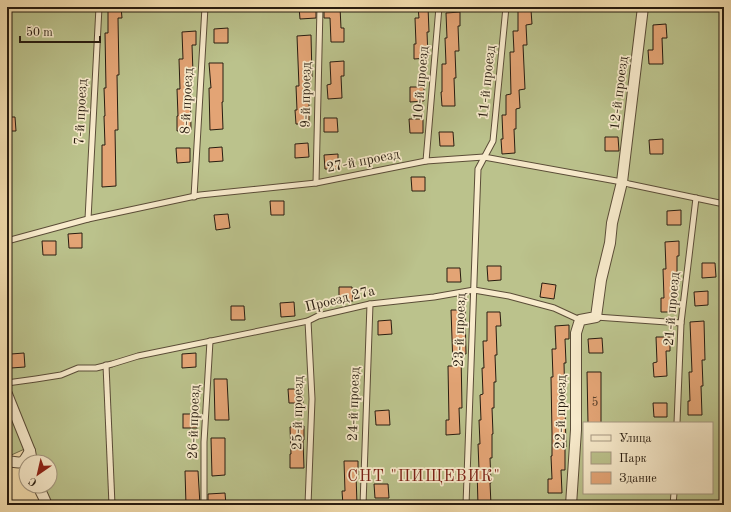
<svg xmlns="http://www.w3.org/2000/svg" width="731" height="512" font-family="'Old Standard TT',serif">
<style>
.green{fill:#bbc28c;stroke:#726f4e;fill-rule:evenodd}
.building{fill:#e3a475;stroke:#281c10}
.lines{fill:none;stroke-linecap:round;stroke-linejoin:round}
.lane-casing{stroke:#5b4d38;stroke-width:7}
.street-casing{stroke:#5b4d38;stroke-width:12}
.lane{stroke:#f8ebcc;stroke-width:5}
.street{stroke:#f8ebcc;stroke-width:10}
.labels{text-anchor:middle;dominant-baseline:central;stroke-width:3.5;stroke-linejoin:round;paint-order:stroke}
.number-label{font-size:12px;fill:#573e29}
.street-label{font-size:14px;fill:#281c10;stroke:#f8ebcc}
.quarter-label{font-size:16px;letter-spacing:1px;fill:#7a1f14;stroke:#f8ebcc}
</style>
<rect width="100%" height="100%" fill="#f5e0b1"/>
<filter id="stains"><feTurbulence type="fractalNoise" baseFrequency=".005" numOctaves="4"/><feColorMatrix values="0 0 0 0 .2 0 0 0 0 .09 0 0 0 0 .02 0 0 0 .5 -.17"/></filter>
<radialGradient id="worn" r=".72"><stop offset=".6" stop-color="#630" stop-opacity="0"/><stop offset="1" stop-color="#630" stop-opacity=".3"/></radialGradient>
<path class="green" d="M7,7H724V505H48L42,486H50V462H34L29,447L7,457ZM584,423H712V493H584Z"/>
<g class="building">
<path d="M108,7H121L122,18H118L119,75H117L118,130H115L116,186L102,187V145H105L104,116H105L104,88H106L105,33H108Z"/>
<path d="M299,7H316V18L300,19Z"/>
<path d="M324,7H340L341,28H344V42H331L330,18H324Z"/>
<path d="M418,7H428L429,32H427L428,58L414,59V44H416L415,18H419Z"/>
<path d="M531,10L532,24L526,25L527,45H523L525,89L519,90L520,108L516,109V129H514L515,153L502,154L501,139H503L502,115H506V95L511,94L510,52H514L513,31H518V11Z"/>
<path d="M460,12V26H458L459,51H455L456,78H454L455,106H442L441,92H442V64H446L445,38H447L446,13Z"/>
<path d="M666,24L667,38H662L663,64H649L648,50H653V25Z"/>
<path d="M228,28V43H214V29Z"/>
<path d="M196,31V45H192L193,73H190L191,130L177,131V116H178L177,89H180L179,59H183L182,32Z"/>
<path d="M311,35L312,77H310V100H309V124H296L295,110H297L296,86H299L297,36Z"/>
<path d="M344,61V76H341L342,98L328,99L327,85L331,84L330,62Z"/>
<path d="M209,63H223V102H222L223,129L210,130L209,88H211Z"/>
<path d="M410,87H424V101L410,102Z"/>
<path d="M7,117H15L16,131H7Z"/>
<path d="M324,118H337L338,132H324Z"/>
<path d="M409,119H423V133H410Z"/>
<path d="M439,132H453L454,146H440Z"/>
<path d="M605,137H618L619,151H605Z"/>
<path d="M663,139V154H650L649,140Z"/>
<path d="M308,143L309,157L295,158V144Z"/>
<path d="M222,147L223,161L209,162V148Z"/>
<path d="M176,148H190V162L177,163Z"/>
<path d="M338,154V169H325L324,155Z"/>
<path d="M411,177H425V191H412Z"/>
<path d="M270,201H284V215H271Z"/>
<path d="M681,210V225H667V211Z"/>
<path d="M228,214L230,228L216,230L214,215Z"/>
<path d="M82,233V248H69L68,234Z"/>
<path d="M42,241H56V255H43Z"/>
<path d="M679,241V256H677V283H674L675,312H661V298H664L663,269H666L665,242Z"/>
<path d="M702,263H715L716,277L702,278Z"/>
<path d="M487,266H501V280L488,281Z"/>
<path d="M447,268H460L461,282H447Z"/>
<path d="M542,283L556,285L554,299L540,297Z"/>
<path d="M339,287H352L353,301H339Z"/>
<path d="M708,291V305L695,306L694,292Z"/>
<path d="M294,302L295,316L281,317L280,303Z"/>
<path d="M231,306H244L245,320H231Z"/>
<path d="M451,310H465L466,354H461L462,408H459L460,434L446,435V420H449L448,366H453Z"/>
<path d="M487,312H500L501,326H496L497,355H495L496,382H494V408H492L493,434H492V458H490L491,483H490L491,505H478L477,469H479L478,444H480L479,420H481L480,395L483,394L482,368H484L483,341H487Z"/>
<path d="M391,320L392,334L378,335V321Z"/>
<path d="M704,321L705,360H702L703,386H701L702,415H688V401H690L689,372H692L690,322Z"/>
<path d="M569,325V339H565L566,363H564L566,447H565V470H561L562,493H548V479H552L551,456H552V433L551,377H553L552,349H556L555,326Z"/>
<path d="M656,337H670V351H666L667,376L654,377L653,363L657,362Z"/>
<path d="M602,338L603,353H589L588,339Z"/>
<path d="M24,353L25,367L11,368V354Z"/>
<path d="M196,353V367L182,368V354Z"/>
<path d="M587,372H601V423H588Z"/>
<path d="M214,379H227L229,420H215Z"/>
<path d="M288,389H302L303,403H289Z"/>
<path d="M653,403H667V417H654Z"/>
<path d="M389,410L390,425H376L375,411Z"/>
<rect x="183" y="414" width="14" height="14"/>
<path d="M304,426V440H303L304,468H290V454H291L290,427Z"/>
<path d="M211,438H225V475L212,476Z"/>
<path d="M344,461H358V475H356L357,504L343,505L342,491H345Z"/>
<path d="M185,471H198L200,505H186Z"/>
<path d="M374,484H388L389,498H375Z"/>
<path d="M225,493L226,505H208V494Z"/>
</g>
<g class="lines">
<defs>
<g id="lane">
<path d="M426,161L439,7"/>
<path d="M316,183L320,7"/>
<path d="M194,197L205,7"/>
<path d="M88,219L99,7"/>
<path d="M7,241L88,219L200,195L316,183L426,161L484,157L622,182L629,184L724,204"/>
<path d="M596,317L681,323"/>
<path d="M308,321L312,399L308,505"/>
<path d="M106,365L112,505"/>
<path d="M7,383L36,379L61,375L78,368H96L112,364L138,356L308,321L318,316L370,304L434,297L474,290L509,296L554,308L580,320"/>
<path d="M677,423L681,323L696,198"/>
<path d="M204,505V442L210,341"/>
<path d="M363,505L370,304"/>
<path d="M466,505L478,169L493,141L506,7"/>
<path d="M673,505L674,493"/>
</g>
<g id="street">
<path d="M7,394L30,451"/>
<path d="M7,461C23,463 22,465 30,451L32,462"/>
<path d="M38,486L43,496L47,505"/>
<path d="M571,505L576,430V333L580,320L596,317L601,280L610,243L612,223L622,182L643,7"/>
</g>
</defs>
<use href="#lane" class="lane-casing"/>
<use href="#street" class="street-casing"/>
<use href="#lane" class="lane"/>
<use href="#street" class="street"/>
</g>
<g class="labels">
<g class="number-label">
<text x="595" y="403">5</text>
</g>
<g class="street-label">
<text transform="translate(487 82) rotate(-84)">11-й проезд</text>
<text transform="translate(421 83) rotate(-85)">10-й проезд</text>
<text transform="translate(619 93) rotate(-83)">12-й проезд</text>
<text transform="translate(306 95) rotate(-89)">9-й проезд</text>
<text transform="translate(187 101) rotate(-87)">8-й проезд</text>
<text transform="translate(81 112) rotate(-87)">7-й проезд</text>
<text transform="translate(363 161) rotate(-11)">27-й проезд</text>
<text transform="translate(340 299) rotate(-14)">Проезд 27а</text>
<text transform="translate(672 309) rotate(-85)">21-й проезд</text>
<text transform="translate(460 330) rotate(-88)">23-й проезд</text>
<text transform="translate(354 404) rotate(-88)">24-й проезд</text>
<text transform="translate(561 412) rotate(-89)">22-й проезд</text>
<text transform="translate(298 413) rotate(-89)">25-й проезд</text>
<text transform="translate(194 422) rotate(-88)">26-й проезд</text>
</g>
<g class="quarter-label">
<text x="424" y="477">СНТ "ПИЩЕВИК"</text>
</g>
</g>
<rect width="731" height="512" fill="none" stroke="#f5e0b1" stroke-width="24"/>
<rect x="8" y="8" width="715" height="496" fill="none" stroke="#281c10" stroke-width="2"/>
<rect x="12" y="12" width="707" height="488" fill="none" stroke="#281c10"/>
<rect x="583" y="422" width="130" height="72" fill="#f8ebcc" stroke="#a59881"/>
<rect x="591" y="435" width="20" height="6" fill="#f8ebcc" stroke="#a59881"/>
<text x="619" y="442" font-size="12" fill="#281c10">Улица</text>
<rect x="591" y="452" width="20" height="12" fill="#bbc28c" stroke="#a59881"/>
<text x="619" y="462" font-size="12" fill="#281c10">Парк</text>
<rect x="591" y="472" width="20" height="12" fill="#e3a475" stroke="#a59881"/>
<text x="619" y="482" font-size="12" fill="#281c10">Здание</text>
<g transform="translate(38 474) rotate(214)"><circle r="19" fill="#f8ebcc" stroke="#a59881"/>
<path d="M0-3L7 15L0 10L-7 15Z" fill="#8f2418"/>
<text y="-6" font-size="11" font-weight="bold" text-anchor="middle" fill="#281c10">С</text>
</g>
<path d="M20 36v6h80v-6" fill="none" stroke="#281c10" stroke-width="2"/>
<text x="26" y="36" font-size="12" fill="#281c10" stroke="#f8ebcc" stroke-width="3" paint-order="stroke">50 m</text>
<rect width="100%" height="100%" filter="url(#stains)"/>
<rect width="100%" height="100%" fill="url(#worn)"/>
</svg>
